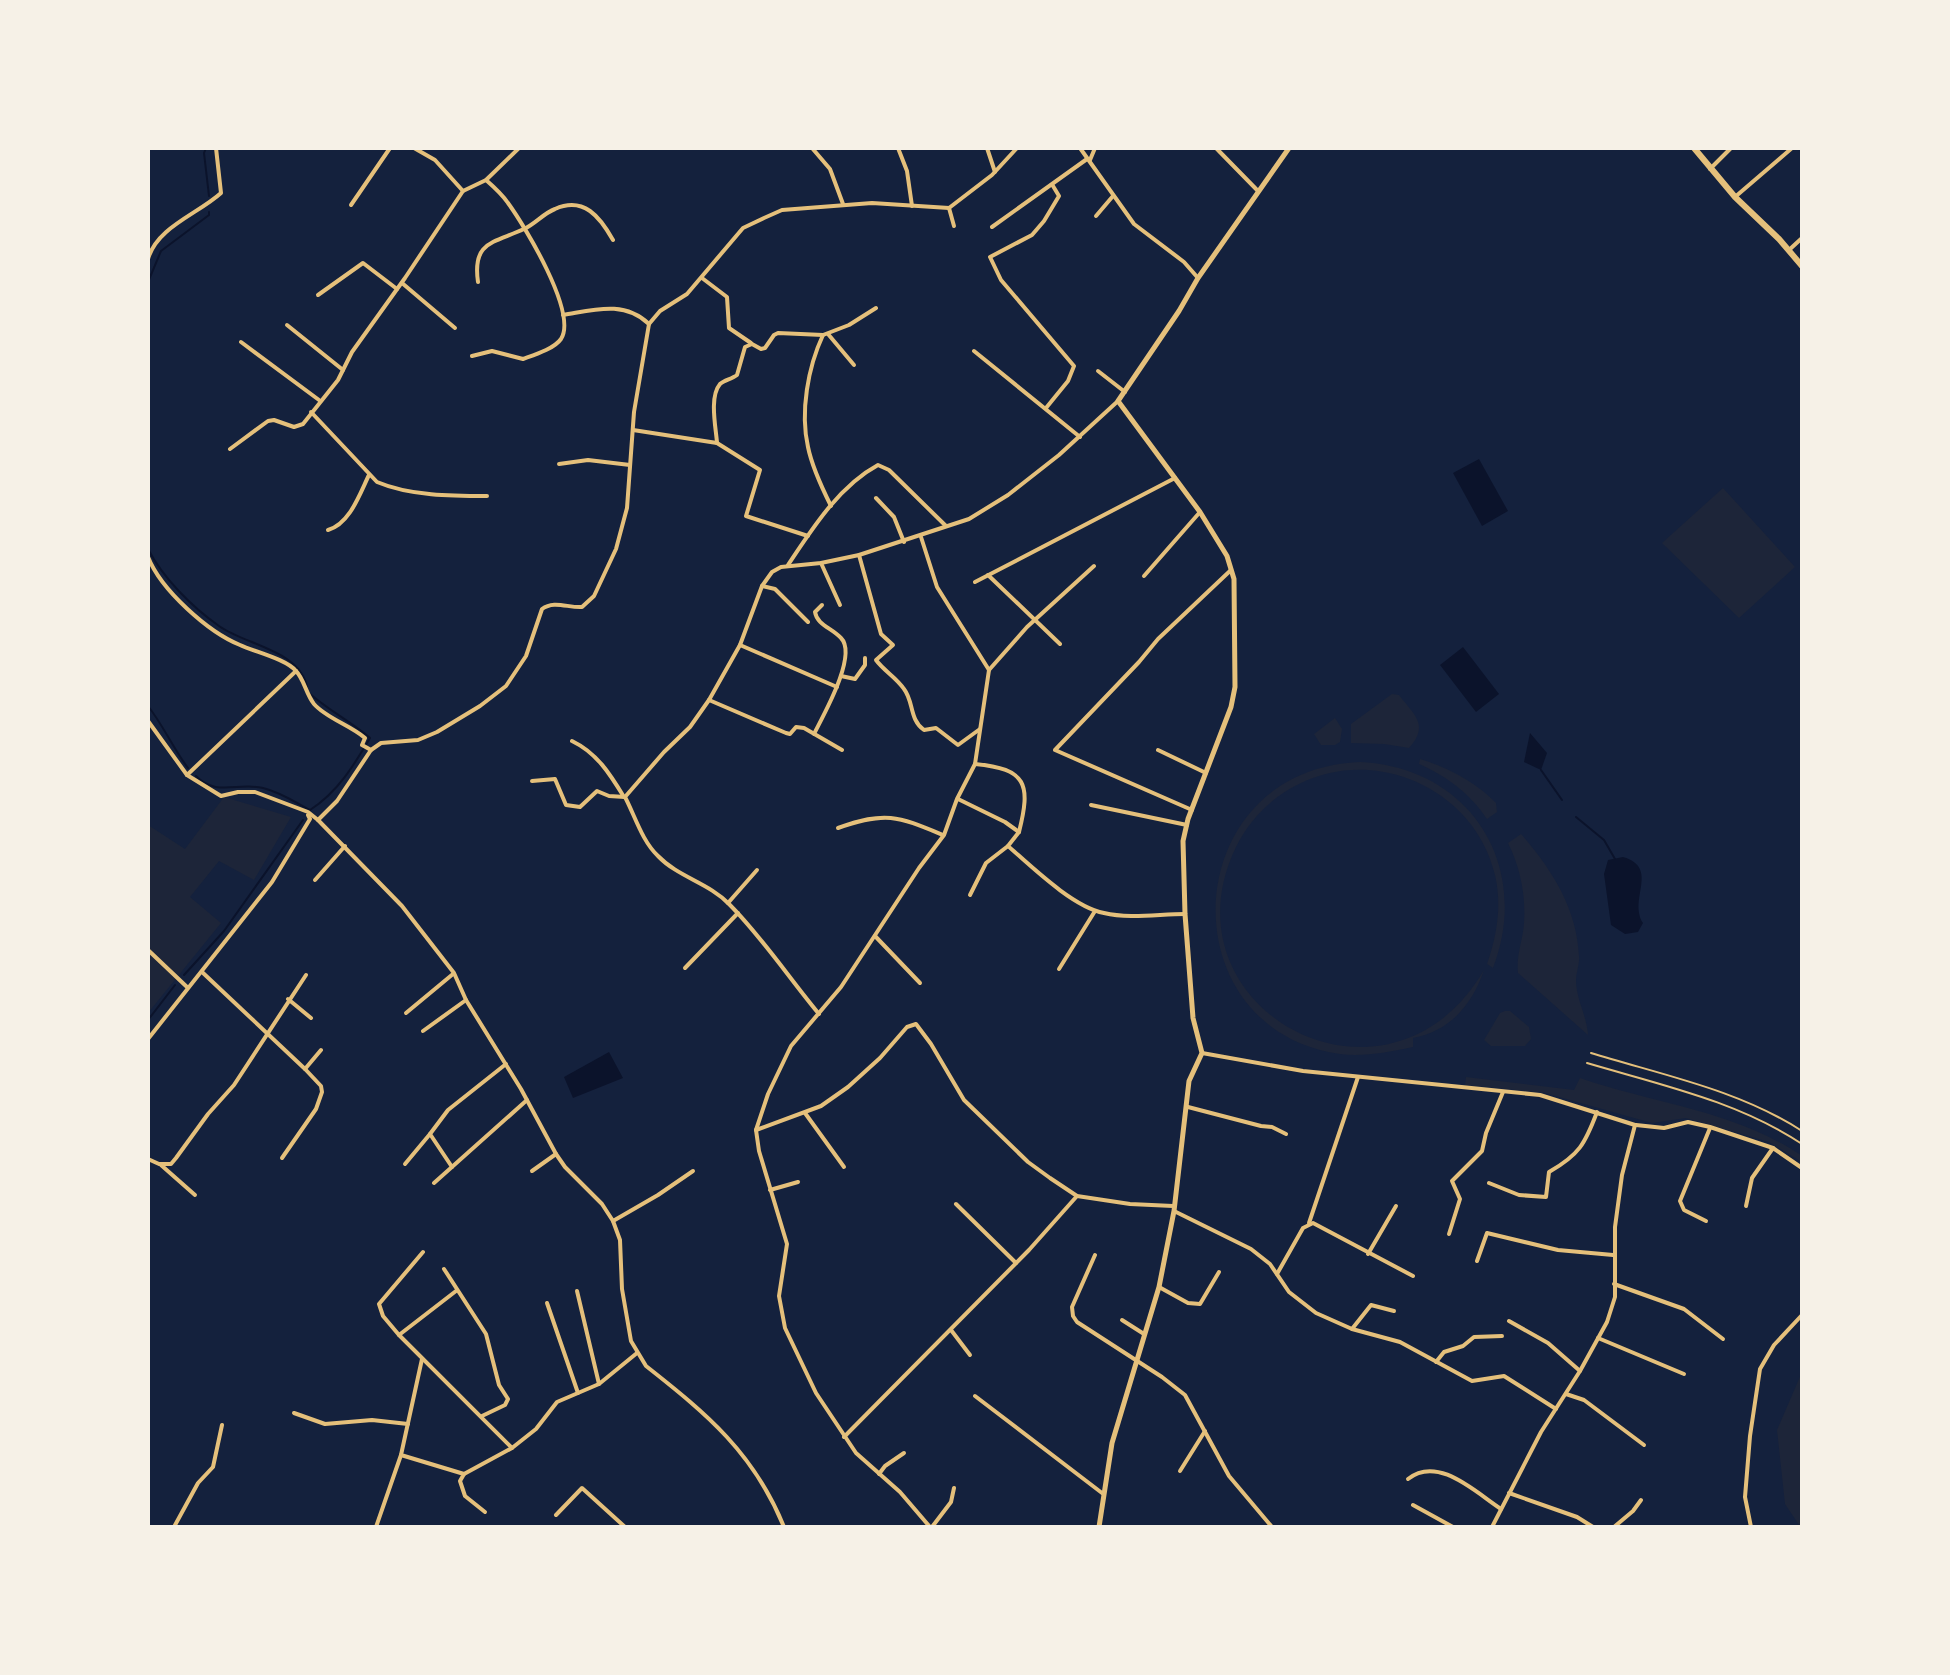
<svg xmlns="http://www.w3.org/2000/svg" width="1950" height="1675" font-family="'DM Sans',sans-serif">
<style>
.green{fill:#1d2539}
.water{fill:#0b132b}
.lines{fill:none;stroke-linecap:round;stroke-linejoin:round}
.stream{stroke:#0b132b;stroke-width:2}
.service{stroke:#e5c07b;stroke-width:2}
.minor{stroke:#e5c07b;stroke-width:4}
.tertiary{stroke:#e5c07b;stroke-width:5}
.secondary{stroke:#e5c07b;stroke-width:6}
</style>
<rect width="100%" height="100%" fill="#14213d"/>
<g class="green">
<path d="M1723,488L1795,567L1739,618L1662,543Z"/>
<path d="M1392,694L1399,695C1414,715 1430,725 1409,748L1384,744L1351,743V724Z"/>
<path d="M1335,718L1342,729L1340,742L1335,745H1321L1314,734Z"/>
<path d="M1420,759C1447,767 1477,783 1496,803L1497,812L1487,819C1470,793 1446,776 1419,764Z"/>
<path d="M1361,762C1471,768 1532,866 1493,968L1487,964C1497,935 1502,906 1495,875C1475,790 1377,745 1299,784C1272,797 1249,820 1236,847C1158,1009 1388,1134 1484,970C1472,1005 1450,1031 1413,1038V1047C1389,1052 1364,1057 1340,1054C1165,1029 1177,768 1361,762Z"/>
<path d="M224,797L291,817L254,880L219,861L190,897L221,923L148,1013V825L185,849Z"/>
<path d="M1521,834C1551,868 1577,908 1579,956C1580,964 1576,972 1576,980C1576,999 1587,1016 1588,1035L1518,973C1516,955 1523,940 1524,923C1526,895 1520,867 1508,843Z"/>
<path d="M1505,1011H1510L1529,1027L1531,1039L1525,1046H1491L1484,1040L1500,1013Z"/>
<path d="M1466,1077L1574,1090L1580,1078C1655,1104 1734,1110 1802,1156V1162L1769,1142L1686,1118L1652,1123L1545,1093L1465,1085Z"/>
<path d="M1802,1372V1526L1799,1525L1785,1504L1777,1430Z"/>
</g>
<g class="water">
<path d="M1479,459L1508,511L1482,526L1453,473Z"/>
<path d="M1463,647L1499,694L1476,712L1440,665Z"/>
<path d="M1530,733L1547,753L1541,770L1524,762Z"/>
<path d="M1623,857C1660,868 1628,899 1643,923L1638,932L1625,934L1611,925L1604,874L1608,860Z"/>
<path d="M609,1052L623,1078L573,1098L564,1077Z"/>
</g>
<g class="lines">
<g class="stream">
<path d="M206,148L204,153L209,196"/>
<path d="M148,282L161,251L209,215V212"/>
<path d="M148,549C163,578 192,607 219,626C245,645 300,650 307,687"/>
<path d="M148,706C163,725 173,748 188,768"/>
<path d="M1541,770L1562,800"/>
<path d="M196,776C216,797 238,782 263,788C280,792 295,802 310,810C338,792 354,765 370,738C350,721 328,710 309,693"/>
<path d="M1576,817L1604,840L1615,859"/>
<path d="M184,975L224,931L303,820"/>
<path d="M148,1020L175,985"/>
</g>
<g class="service">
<path d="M1591,1053C1662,1075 1739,1090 1802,1131"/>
<path d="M1587,1063C1661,1085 1737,1101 1802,1144"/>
</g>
<g class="minor">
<path d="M414,148L435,160L463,191L486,180L519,148"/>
<path d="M812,148L830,169L843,204"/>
<path d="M898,148L907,171L912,206"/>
<path d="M987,148L995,172"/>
<path d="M1080,148L1134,224L1184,262L1198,278"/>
<path d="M1216,148L1258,191"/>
<path d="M1090,160L1095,148"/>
<path d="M1710,169L1731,148"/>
<path d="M1735,197L1792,148"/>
<path d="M351,205L390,148"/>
<path d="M949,208L954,226"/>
<path d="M1096,216L1113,196"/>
<path d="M992,227L1087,159"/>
<path d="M1789,250L1802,238"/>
<path d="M148,259C157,227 198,214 221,193L216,148"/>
<path d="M702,278L727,297L729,328L751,343"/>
<path d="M478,282C472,241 494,243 524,229C535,224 544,213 555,209C584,196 600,217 613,240"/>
<path d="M402,283L455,328"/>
<path d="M318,295L363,263L397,289"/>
<path d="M563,315C594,310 624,300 649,324"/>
<path d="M287,325L343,370"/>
<path d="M828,334L854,365"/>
<path d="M823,335C808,367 800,412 808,447C812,467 822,488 831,506"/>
<path d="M241,342L319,400"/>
<path d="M974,351L1080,437"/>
<path d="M472,356L492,351L523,359C534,355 554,349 561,339C578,313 524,225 508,203C502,194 494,187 486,180"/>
<path d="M1098,371L1125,392"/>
<path d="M1046,408L1068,381L1074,366L1001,280L990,257L1032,235L1044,221L1059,196L1053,186"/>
<path d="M311,412L377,482C410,496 452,496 487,496"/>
<path d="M633,430L717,443L760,470L746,516L808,536"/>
<path d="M717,443C716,428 709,397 720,384C724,380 732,379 737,375L745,347L752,344L761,349L765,348L774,335L778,333L823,335L849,325L876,308"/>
<path d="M230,449L268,421L274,420L294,427L303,424L338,380L352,352L405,278L463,191"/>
<path d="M559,464L588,460L630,465"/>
<path d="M876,498L894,517L904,542"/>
<path d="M328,530C350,524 360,493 369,475"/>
<path d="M921,537L937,587L989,670"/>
<path d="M859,555L881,634L893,645L876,660C884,671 896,677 904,689C914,702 909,719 924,730L936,728L958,745L980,729"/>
<path d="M148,557C161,590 208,632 240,645C255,652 286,659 296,671C304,679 306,694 314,704C326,718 350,725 365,738L362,745L371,750"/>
<path d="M821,563L840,605"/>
<path d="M788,565C812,529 839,486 878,465L889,470L946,526"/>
<path d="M988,575L1060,644"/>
<path d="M1144,576L1200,512"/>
<path d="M975,582L1175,478"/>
<path d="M762,586L775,589L808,622"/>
<path d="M740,645L837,687"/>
<path d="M841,676L855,679L865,665V658"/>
<path d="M709,700L786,733L790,734L796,727L804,728L842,750"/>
<path d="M148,721L187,775L221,796L238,792H255L308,812L318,820L402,906L454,973L466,1000L521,1089L556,1154L565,1167L602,1204L613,1221L620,1240L622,1289L631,1341L646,1366C707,1414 754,1453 784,1527"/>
<path d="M814,734C823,716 858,655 841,638C832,628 817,625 815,612L822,605"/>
<path d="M572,741C597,753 610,774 624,797"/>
<path d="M1158,750L1206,773"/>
<path d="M975,764C1027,769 1031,784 1019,832"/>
<path d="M187,775L296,671"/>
<path d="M532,781L555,779L566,805L580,807L597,791L609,796L625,797"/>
<path d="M958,799L1005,822L1019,832L1008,846C1032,867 1073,907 1104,913C1129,919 1159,914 1185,914"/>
<path d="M1091,805L1187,825"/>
<path d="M1192,810L1055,750L1139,662L1158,639L1231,570"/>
<path d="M318,820L337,801L371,750L381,743L418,740L437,732L480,706L506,686L526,656L542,609C554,600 568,608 582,607L594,596L616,549L627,508L634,412L649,324L660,311L687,294L743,228L764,218L782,210L872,203L949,208L992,175L1017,148"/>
<path d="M838,828C886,811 897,816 943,835"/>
<path d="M315,880L345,846"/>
<path d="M970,895L986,863L1008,846"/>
<path d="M728,903L757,870"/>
<path d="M875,936L920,983"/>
<path d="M148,950L187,987"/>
<path d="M685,968L738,913"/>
<path d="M1059,969L1095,911"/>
<path d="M202,972L305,1069L321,1050"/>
<path d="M288,999L311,1018"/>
<path d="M406,1013L453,974"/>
<path d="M819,1014C789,978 762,937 729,904C709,883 678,877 658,856C642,841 635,816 625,797L664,752L690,727L709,700L740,645L762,586L772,572L781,567L821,563L859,555L969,519L1008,495L1059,455L1118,401"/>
<path d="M423,1031L466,1000"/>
<path d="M148,1039L272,882L310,819L308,815"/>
<path d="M1202,1053L1303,1071L1540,1095L1635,1125L1622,1175L1615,1227V1297L1607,1322L1580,1371L1541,1432L1492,1527"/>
<path d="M1188,1107L1261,1126L1272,1127L1286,1134"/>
<path d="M805,1113L844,1167"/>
<path d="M1636,1125L1664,1128L1688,1122L1710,1127L1773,1148L1802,1168"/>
<path d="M756,1130L821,1106L848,1087L880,1058L907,1027L916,1024L931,1044L964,1100L1028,1162L1050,1178L1077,1196L1130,1204L1173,1206"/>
<path d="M282,1158L316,1109L322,1092L321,1086L305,1069"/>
<path d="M148,1159L159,1164H171L176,1158L208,1114L234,1085L306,975"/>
<path d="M405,1164L430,1134"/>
<path d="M161,1165L195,1195"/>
<path d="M452,1167L430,1134L448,1110L506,1064"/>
<path d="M532,1171L556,1154"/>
<path d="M434,1183L527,1100"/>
<path d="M1489,1183L1519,1195L1546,1197L1549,1172C1579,1155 1585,1144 1597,1112"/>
<path d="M770,1190L798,1182"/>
<path d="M956,1204L1016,1263"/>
<path d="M1746,1206L1752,1178L1773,1148"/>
<path d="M1174,1211L1251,1249L1270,1264L1289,1292L1316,1313L1352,1329L1400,1342L1472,1381L1504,1376L1556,1409"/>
<path d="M613,1221L658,1195L693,1171"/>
<path d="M1706,1221L1684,1210L1680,1201L1710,1128"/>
<path d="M1309,1223L1358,1077"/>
<path d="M1449,1234L1460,1199L1452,1181L1482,1151L1486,1133L1503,1092"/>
<path d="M1368,1254L1396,1206"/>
<path d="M1095,1255L1072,1307L1073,1316L1077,1322L1162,1377L1185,1395L1229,1476L1272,1527"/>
<path d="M1477,1261L1487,1233L1558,1250L1613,1255"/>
<path d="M444,1269L486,1334L499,1385L508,1399L505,1405L482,1416"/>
<path d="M1277,1274L1303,1228L1313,1223L1413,1276"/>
<path d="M1614,1284L1684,1309L1723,1339"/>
<path d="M1159,1287L1188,1303L1200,1304L1219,1272"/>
<path d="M456,1291L399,1335L512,1448L536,1429L557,1402L599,1384L637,1353"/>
<path d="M577,1291L599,1384"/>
<path d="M547,1303L578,1393"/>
<path d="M1122,1320L1144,1334"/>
<path d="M1509,1321L1548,1343L1580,1371"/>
<path d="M1352,1329L1371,1305L1394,1311"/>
<path d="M951,1330L970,1355"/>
<path d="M399,1335L383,1316L379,1304L423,1252"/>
<path d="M1598,1338L1684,1374"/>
<path d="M422,1359L401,1455L464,1474L460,1481L465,1496L485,1512"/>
<path d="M1436,1362L1444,1352L1463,1346L1474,1337L1502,1336"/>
<path d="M1566,1394L1584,1400L1644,1445"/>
<path d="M975,1396L1102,1493"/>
<path d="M294,1413L325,1424L372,1420L408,1424"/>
<path d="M844,1437L1029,1250L1077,1196"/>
<path d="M1180,1471L1205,1431"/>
<path d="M464,1474L512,1448"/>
<path d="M879,1474L885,1466L904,1453"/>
<path d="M1408,1479C1438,1455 1475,1492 1501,1509"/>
<path d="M1509,1493L1577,1517L1593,1527"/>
<path d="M1413,1505L1453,1527"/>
<path d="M556,1515L582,1488L625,1527"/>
<path d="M148,1526L149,1527"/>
<path d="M174,1527L198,1483L213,1467L222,1425"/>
<path d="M376,1527L401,1455"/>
<path d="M930,1527L900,1492L856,1453L816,1393L785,1328L779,1296L787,1244L759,1151L756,1130L768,1094L791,1046L841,987L919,868L944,835L957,799L975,764L989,670L1027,627L1094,566"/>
<path d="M932,1527L951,1502L954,1488"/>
<path d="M1614,1527L1633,1511L1641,1500"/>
<path d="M1751,1527L1745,1497L1750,1436L1760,1369L1774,1345L1802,1315"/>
</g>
<path class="tertiary" d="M1099,1527L1112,1443L1159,1287L1174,1211L1189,1081L1202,1053L1193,1018L1185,914L1183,841L1188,819L1231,707L1235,687L1234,579L1227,556L1200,512L1118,401L1179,311L1198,278L1289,148"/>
<path class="secondary" d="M1694,148L1735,197L1779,239L1802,266"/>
</g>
<rect width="1950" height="1675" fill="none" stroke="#f6f1e7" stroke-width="300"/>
</svg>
